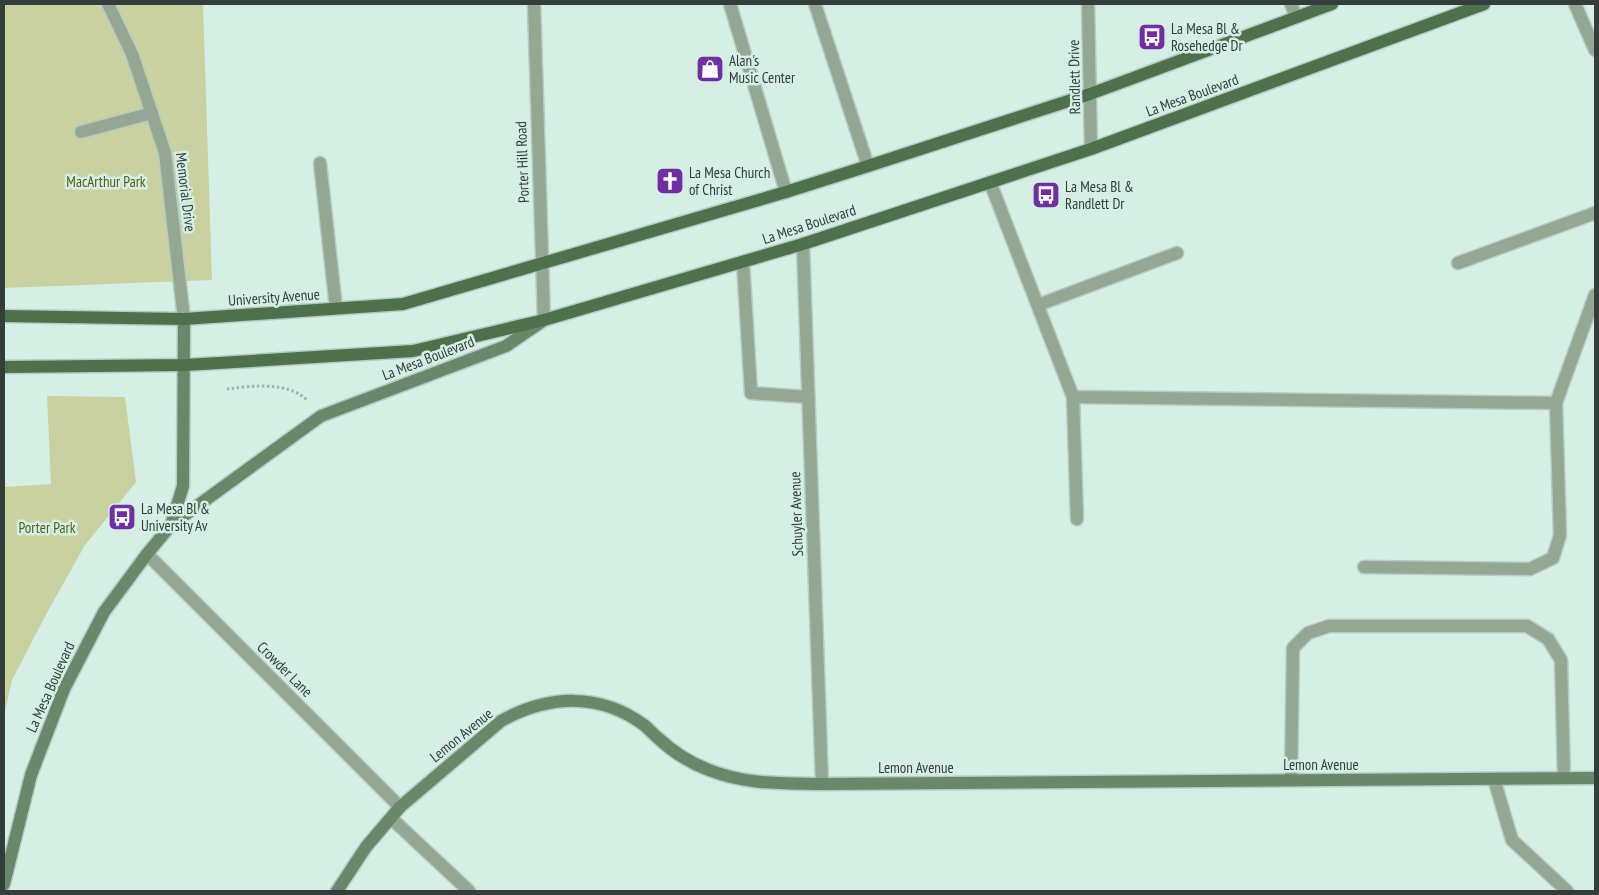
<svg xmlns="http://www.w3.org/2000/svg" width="1599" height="895" font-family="'PT Sans Narrow',sans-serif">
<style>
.green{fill:#c9d1a1}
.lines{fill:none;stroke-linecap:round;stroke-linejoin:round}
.service-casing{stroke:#b5cbc3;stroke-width:15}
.minor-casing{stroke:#b5cbc3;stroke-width:15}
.secondary-casing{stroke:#b5cbc3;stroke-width:15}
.primary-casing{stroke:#b5cbc3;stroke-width:15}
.path{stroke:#a0b5ad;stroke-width:3;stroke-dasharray:2.5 2.5;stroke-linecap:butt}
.service{stroke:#94a792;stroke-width:12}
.minor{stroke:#94a792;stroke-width:12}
.secondary{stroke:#6b8769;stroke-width:12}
.primary{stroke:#4e714b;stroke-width:12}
.labels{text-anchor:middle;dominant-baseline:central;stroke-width:5;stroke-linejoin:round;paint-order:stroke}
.poi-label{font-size:15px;fill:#333d39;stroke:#d6efe5;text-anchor:start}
.street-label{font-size:15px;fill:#333d39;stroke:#d6efe5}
.park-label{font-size:15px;fill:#555c18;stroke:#d6efe5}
</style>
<rect width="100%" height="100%" fill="#d6efe5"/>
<g class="green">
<path d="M4,4H203L212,280L4,288Z"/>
<path d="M47,396L125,397L136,482L85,545L49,609L12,680L4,716V487L51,484Z"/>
</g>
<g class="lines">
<defs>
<g id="service">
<path d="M730,4L786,192"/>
<path d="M815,4L868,166"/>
<path d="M1291,4L1296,17"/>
<path d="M1575,4L1595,50"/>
<path d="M81,132L152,113"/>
<path d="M320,163L336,308"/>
<path d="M990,182L1073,397L1556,403"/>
<path d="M743,262L751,393L808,397"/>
<path d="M1458,263L1595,213"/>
<path d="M1038,305L1177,253"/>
<path d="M1073,397L1077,519"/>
<path d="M1364,567L1530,569L1553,558L1560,535L1556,403L1595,295"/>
<path d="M1494,779L1512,840L1567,891"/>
<path d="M1291,780L1293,648L1308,633L1329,626H1527L1548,639L1561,660L1564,778"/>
</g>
<g id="minor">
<path d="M108,4L132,54L165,153L184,319"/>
<path d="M534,4L544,320"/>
<path d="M1088,4L1091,149"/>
<path d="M803,244L822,784"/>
<path d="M147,554L400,807"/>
<path d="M391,818L469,891"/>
</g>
<g id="secondary">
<path d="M171,525L183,486L184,319"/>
<path d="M4,884L31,775L64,689L104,612L147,554L171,525L321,416L506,346L544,320"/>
<path d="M337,891L366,847L400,807L501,721C548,695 599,692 644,725C649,729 653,734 658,738C673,752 690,763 709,770C747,785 782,783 822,784L1595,778"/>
</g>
<g id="primary">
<path d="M4,316L184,319L403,304L786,192L868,166L1090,94L1332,4"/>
<path d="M4,367L185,365L413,351L544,320L803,244L1091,149L1484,4"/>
</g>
</defs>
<use href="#service" class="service-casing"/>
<use href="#minor" class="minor-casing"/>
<use href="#secondary" class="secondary-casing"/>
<use href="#primary" class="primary-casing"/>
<path class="path" d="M227,389C252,386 287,381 307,400"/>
<use href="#service" class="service"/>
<use href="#minor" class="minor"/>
<use href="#secondary" class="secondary"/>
<use href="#primary" class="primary"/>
</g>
<defs>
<symbol id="bus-square" viewBox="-11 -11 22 22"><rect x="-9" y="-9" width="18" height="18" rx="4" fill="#6f2ea3" stroke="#d6efe5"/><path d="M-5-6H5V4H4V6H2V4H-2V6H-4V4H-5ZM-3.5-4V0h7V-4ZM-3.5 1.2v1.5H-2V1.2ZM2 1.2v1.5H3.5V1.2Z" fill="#fff"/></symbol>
<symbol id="shop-square" viewBox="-11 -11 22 22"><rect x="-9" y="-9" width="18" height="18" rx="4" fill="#6f2ea3" stroke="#d6efe5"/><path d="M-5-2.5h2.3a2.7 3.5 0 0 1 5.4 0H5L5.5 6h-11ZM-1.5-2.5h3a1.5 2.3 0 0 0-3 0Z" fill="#fff"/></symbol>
<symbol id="church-square" viewBox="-11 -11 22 22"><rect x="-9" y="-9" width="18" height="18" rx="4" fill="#6f2ea3" stroke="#d6efe5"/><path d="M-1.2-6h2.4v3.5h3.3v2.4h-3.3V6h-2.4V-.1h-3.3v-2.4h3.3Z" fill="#fff"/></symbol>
</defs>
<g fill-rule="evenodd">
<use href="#bus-square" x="1136" y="21" width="32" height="32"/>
<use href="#shop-square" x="694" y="53" width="32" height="32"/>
<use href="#church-square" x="654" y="165" width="32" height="32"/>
<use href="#bus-square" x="1030" y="179" width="32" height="32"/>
<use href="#bus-square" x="106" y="501" width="32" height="32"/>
</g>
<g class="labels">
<g class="poi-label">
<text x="1171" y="28">La Mesa Bl &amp;<tspan x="1171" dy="17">Rosehedge Dr</tspan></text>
<text x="729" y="60">Alan's<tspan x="729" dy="17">Music Center</tspan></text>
<text x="689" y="172">La Mesa Church<tspan x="689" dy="17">of Christ</tspan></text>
<text x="1065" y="186">La Mesa Bl &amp;<tspan x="1065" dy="17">Randlett Dr</tspan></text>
<text x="141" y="508">La Mesa Bl &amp;<tspan x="141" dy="17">University Av</tspan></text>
</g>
<g class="street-label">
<text transform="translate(1074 77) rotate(-91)">Randlett Drive</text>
<text transform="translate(1192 95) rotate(-20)">La Mesa Boulevard</text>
<text transform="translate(522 162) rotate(-92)">Porter Hill Road</text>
<text transform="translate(186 192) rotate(83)">Memorial Drive</text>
<text transform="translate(809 224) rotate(-18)">La Mesa Boulevard</text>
<text transform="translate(274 297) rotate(-4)">University Avenue</text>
<text transform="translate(428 358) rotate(-21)">La Mesa Boulevard</text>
<text transform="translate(796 514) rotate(-92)">Schuyler Avenue</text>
<text transform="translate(285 669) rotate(45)">Crowder Lane</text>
<text transform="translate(50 687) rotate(-66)">La Mesa Boulevard</text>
<text transform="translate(461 735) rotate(-39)">Lemon Avenue</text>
<text x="1321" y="764">Lemon Avenue</text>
<text x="916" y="767">Lemon Avenue</text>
</g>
<g class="park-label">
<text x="106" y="181">MacArthur Park</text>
<text x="47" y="527">Porter Park</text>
</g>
</g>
<rect width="1599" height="895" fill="none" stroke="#333d39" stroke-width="10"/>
</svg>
